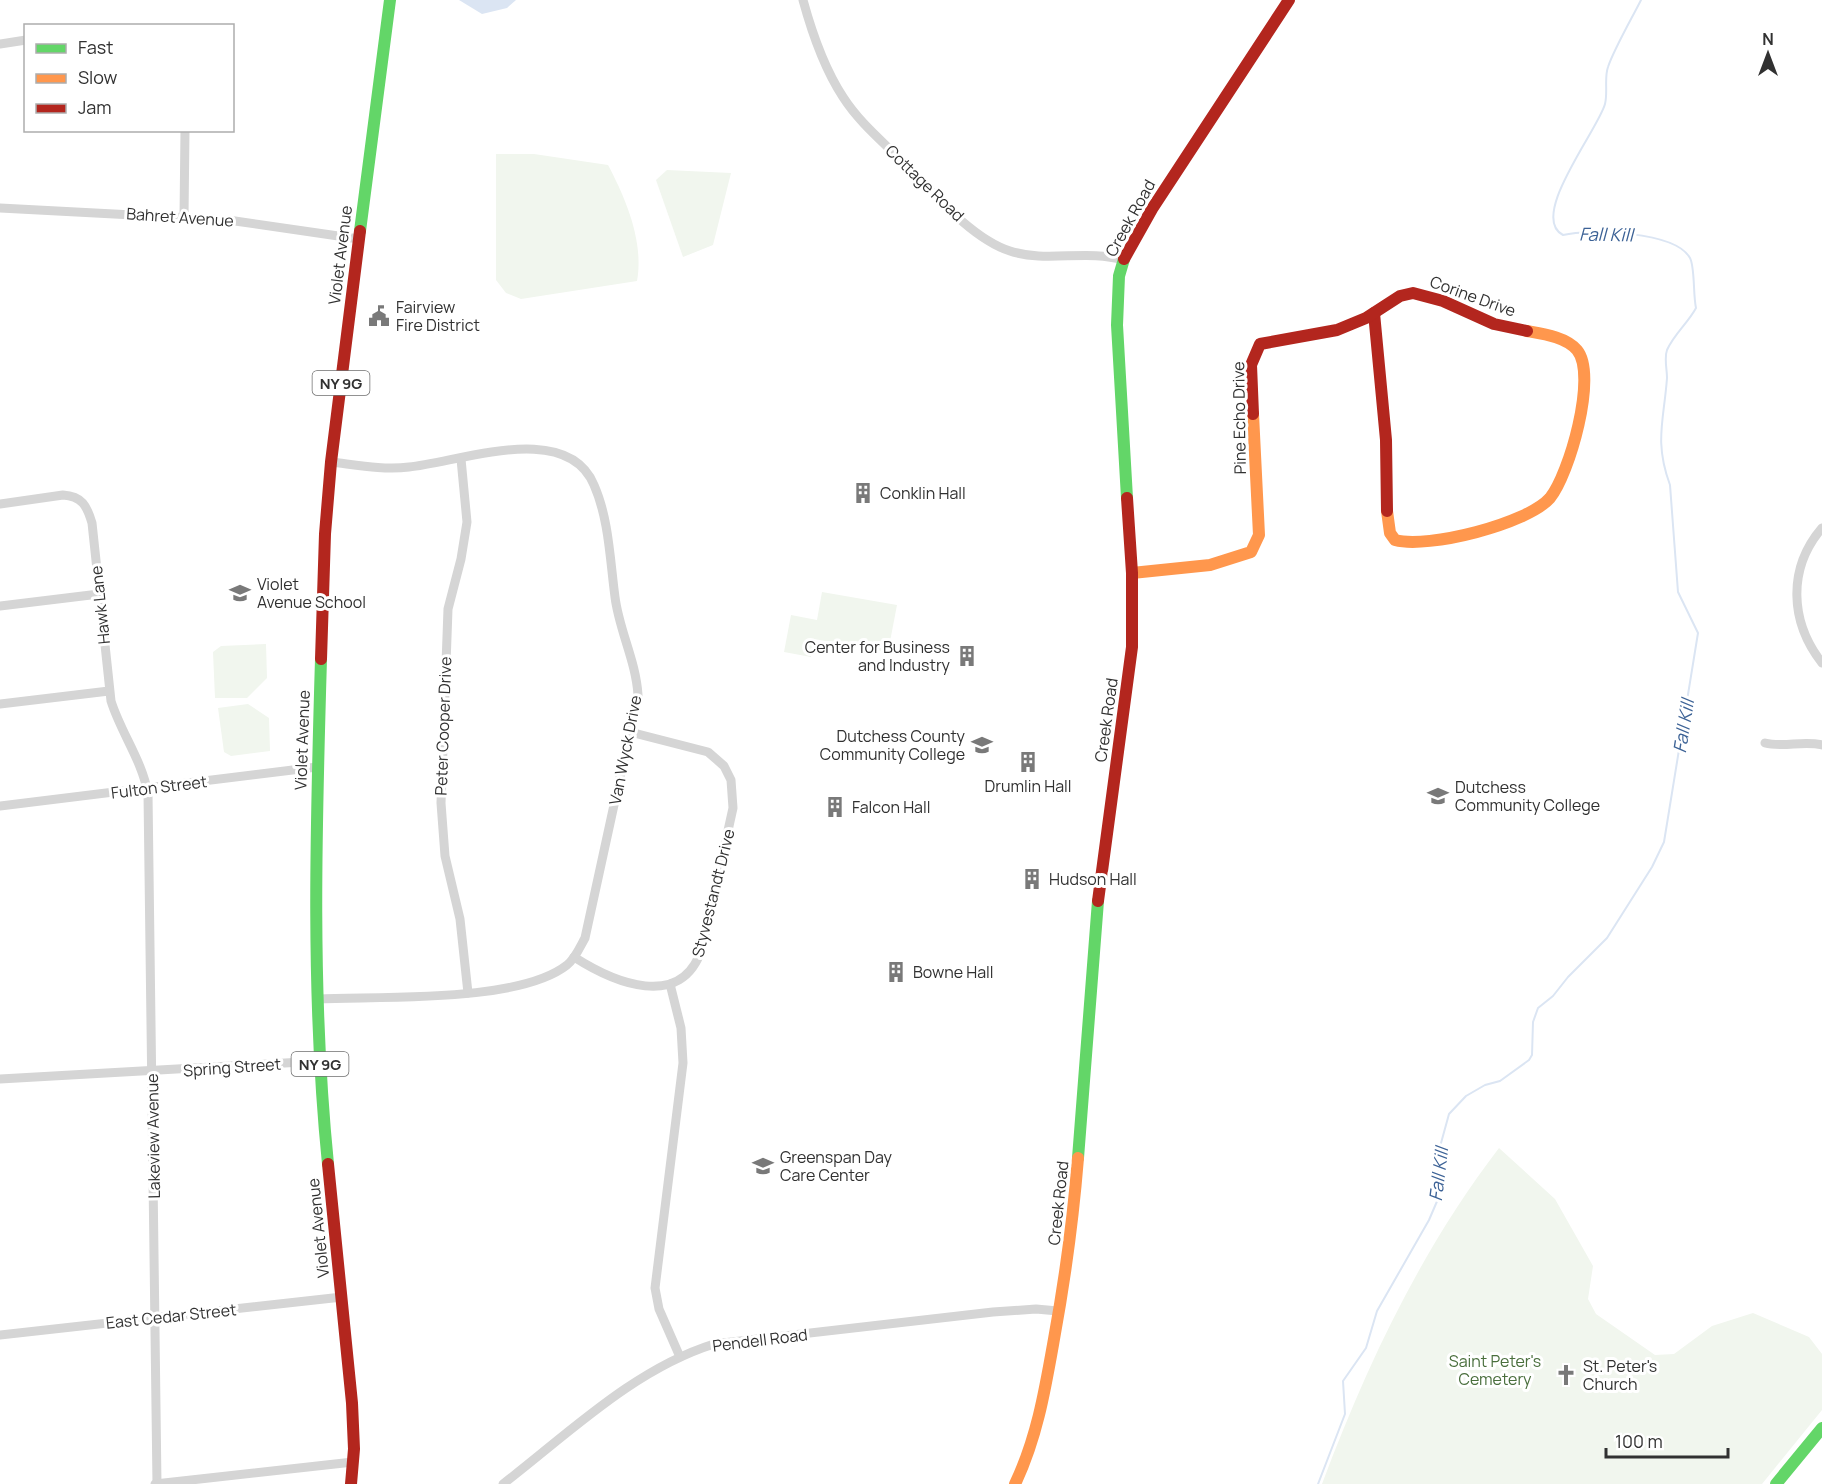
<svg xmlns="http://www.w3.org/2000/svg" width="1822" height="1484" font-family="Manrope,sans-serif">
<style>
.green{fill:#f1f6ee}
.water{fill:#dbe5f3}
.lines{fill:none;stroke-linecap:round;stroke-linejoin:round}
.stream{stroke:#dbe5f3;stroke-width:2}
.street{stroke:#d5d5d5;stroke-width:9}
.fast{stroke:#63d668;stroke-width:12}
.slow{stroke:#ff974d;stroke-width:12}
.jam{stroke:#b3261e;stroke-width:12}
.labels{text-anchor:middle;dominant-baseline:central;stroke-width:6;stroke-linejoin:round;paint-order:stroke}
.shield{fill:#fff;stroke:#6f6f6f;stroke-width:1.5}
.shield-label{font-size:15px;font-weight:bold;fill:#313131}
.street-label{font-size:16px;fill:#313131;stroke:#fff}
.poi-label{font-size:16px;fill:#313131;stroke:#fff;text-anchor:start}
.park-label{font-size:16px;fill:#4a6f3d;stroke:#fff}
.water-label{font-size:18px;font-style:italic;fill:#3c6296;stroke:#fff}
</style>
<rect width="100%" height="100%" fill="#fff"/>
<g class="green">
<path d="M496,154H534L608,165C626,199 644,242 637,281L521,299L506,293L496,280Z"/>
<path d="M667,170L731,173L713,245L683,257L656,180Z"/>
<path d="M822,592L897,605L888,652L814,639L811,657L784,652L791,615L817,620Z"/>
<path d="M266,644L267,678L247,698H215L213,652L221,646Z"/>
<path d="M248,704L269,718L270,751L231,756L224,752L218,708Z"/>
<path d="M1499,1148L1555,1199L1593,1266L1588,1299L1596,1314L1655,1355L1674,1354L1712,1326L1753,1313L1809,1337L1822,1354V1410L1762,1484H1322C1367,1364 1421,1250 1499,1148Z"/>
</g>
<path class="water" d="M459,0H516L507,8L482,14Z"/>
<g class="lines">
<path class="stream" d="M1318,1484L1345,1414L1343,1381L1366,1348L1377,1311L1429,1220L1438,1199V1154L1449,1114L1466,1096L1485,1085L1500,1081L1529,1060L1532,1055L1533,1022L1538,1008L1553,996L1568,977L1607,938L1652,867L1664,842L1698,633L1678,592L1670,485C1654,442 1664,420 1667,378C1667,369 1664,358 1667,350C1674,334 1688,323 1696,308C1693,295 1695,267 1690,258C1675,231 1590,229 1563,235C1528,217 1598,130 1605,104C1608,92 1604,78 1608,67C1614,49 1632,18 1641,0"/>
<g class="street">
<path d="M803,0C812,33 824,68 843,97C859,122 881,140 902,161C931,190 970,238 1010,251C1046,263 1087,249 1123,260"/>
<path d="M0,44L26,40"/>
<path d="M0,208L228,220L359,239"/>
<path d="M184,217L185,130"/>
<path d="M461,459L467,522L461,559L448,609L441,803L445,856L460,919L468,993"/>
<path d="M0,504L63,495C82,496 87,506 92,523L111,701C121,733 142,760 148,794L157,1484"/>
<path d="M1822,528C1787,569 1790,622 1822,663"/>
<path d="M0,606L99,594"/>
<path d="M0,704L109,691"/>
<path d="M1765,743C1784,748 1803,740 1822,745"/>
<path d="M0,806L317,767"/>
<path d="M574,957C613,982 682,1012 702,948L733,808L731,780L724,766L708,752L630,732"/>
<path d="M670,984L681,1028L683,1063L655,1288L659,1309L680,1357"/>
<path d="M318,999C381,996 519,1003 567,965C575,959 580,947 585,938L638,695C636,661 619,630 615,597C610,560 609,519 594,485C567,420 460,462 409,467C383,470 357,465 331,462"/>
<path d="M0,1079L320,1061"/>
<path d="M0,1335L342,1297"/>
<path d="M155,1484L353,1462"/>
<path d="M503,1484C568,1434 634,1369 714,1344L993,1312L1036,1309L1058,1311"/>
</g>
<g class="fast">
<path d="M360,231L390,0"/>
<path d="M1124,259L1119,276L1117,325L1127,498"/>
<path d="M321,659C316,827 311,996 328,1164"/>
<path d="M1078,1158L1098,901"/>
<path d="M1776,1484L1822,1428"/>
</g>
<g class="slow">
<path d="M1387,511L1390,533L1395,540C1428,549 1527,524 1550,498C1569,475 1598,375 1577,350C1566,337 1544,334 1527,331"/>
<path d="M1132,573L1210,565L1251,552L1259,535L1253,414"/>
<path d="M1015,1484C1037,1438 1045,1390 1054,1339C1065,1279 1073,1220 1078,1158"/>
</g>
<g class="jam">
<path d="M1124,259L1152,209L1289,0"/>
<path d="M1374,313L1386,440L1387,511"/>
<path d="M1253,414L1251,365L1260,344L1337,330L1366,318L1400,296L1413,293L1443,301L1494,324L1527,331"/>
<path d="M321,659L325,534L331,462L360,231"/>
<path d="M1098,901L1132,647V573L1127,498"/>
<path d="M328,1164L352,1403L354,1449L351,1484"/>
</g>
</g>
<defs>
<symbol id="civic-bare" viewBox="-9 -9 18 18"><path d="M-.6-6.5H3V-4.5H.6V-3L4-1V1h2V6H-6V1h2V-1L-.6-3ZM-1.2 2.5V6h2.4V2.5Z" fill="#797979" stroke="#fff" stroke-width="2.5" paint-order="stroke"/></symbol>
<symbol id="building-bare" viewBox="-9 -9 18 18"><path d="M-4-6H4V6H1V3H-1V6H-4ZM-2.5-4.3h1.7v1.8h-1.7ZM.8-4.3h1.7v1.8H.8ZM-2.5-1h1.7V.8h-1.7ZM.8-1h1.7V.8H.8Z" fill="#797979" stroke="#fff" stroke-width="2.5" paint-order="stroke"/></symbol>
<symbol id="school-bare" viewBox="-9 -9 18 18"><path d="M0-5L7-2L0 1L-7-2ZM-4 1L0 2.5L4 1V4Q0 6-4 4Z" fill="#797979" stroke="#fff" stroke-width="2.5" paint-order="stroke"/></symbol>
<symbol id="university-bare" viewBox="-9 -9 18 18"><path d="M0-5L7-2L0 1L-7-2ZM-4 1L0 2.5L4 1V4Q0 6-4 4Z" fill="#797979" stroke="#fff" stroke-width="2.5" paint-order="stroke"/></symbol>
<symbol id="church-bare" viewBox="-9 -9 18 18"><path d="M-1.2-6h2.4v3.5h3.3v2.4h-3.3V6h-2.4V-.1h-3.3v-2.4h3.3Z" fill="#797979" stroke="#fff" stroke-width="2.5" paint-order="stroke"/></symbol>
</defs>
<g fill-rule="evenodd">
<use href="#civic-bare" x="364" y="301" width="30" height="30"/>
<use href="#building-bare" x="848" y="478" width="30" height="30"/>
<use href="#school-bare" x="225" y="578" width="30" height="30"/>
<use href="#building-bare" x="952" y="641" width="30" height="30"/>
<use href="#school-bare" x="967" y="730" width="30" height="30"/>
<use href="#building-bare" x="1013" y="747" width="30" height="30"/>
<use href="#university-bare" x="1423" y="781" width="30" height="30"/>
<use href="#building-bare" x="820" y="792" width="30" height="30"/>
<use href="#building-bare" x="1017" y="864" width="30" height="30"/>
<use href="#building-bare" x="881" y="957" width="30" height="30"/>
<use href="#school-bare" x="748" y="1151" width="30" height="30"/>
<use href="#church-bare" x="1551" y="1360" width="30" height="30"/>
</g>
<g class="labels">
<g class="shield">
<rect x="312.5" y="371" width="57" height="24" rx="4.5"/>
<rect x="291.5" y="1052" width="57" height="24" rx="4.5"/>
</g>
<g class="shield-label">
<text x="341" y="383">NY 9G</text>
<text x="320" y="1064">NY 9G</text>
</g>
<g class="street-label">
<text transform="translate(925 183) rotate(44)">Cottage Road</text>
<text transform="translate(180 217) rotate(4)">Bahret Avenue</text>
<text transform="translate(1130 218) rotate(-61)">Creek Road</text>
<text transform="translate(340 255) rotate(-83)">Violet Avenue</text>
<text transform="translate(1473 296) rotate(20)">Corine Drive</text>
<text transform="translate(1239 418) rotate(-91)">Pine Echo Drive</text>
<text transform="translate(100 605) rotate(-96)">Hawk Lane</text>
<text transform="translate(1106 720) rotate(-82)">Creek Road</text>
<text transform="translate(443 726) rotate(-88)">Peter Cooper Drive</text>
<text transform="translate(302 740) rotate(-88)">Violet Avenue</text>
<text transform="translate(625 750) rotate(-79)">Van Wyck Drive</text>
<text transform="translate(159 787) rotate(-7)">Fulton Street</text>
<text transform="translate(713 893) rotate(-76)">Styvestandt Drive</text>
<text transform="translate(232 1067) rotate(-4)">Spring Street</text>
<text transform="translate(153 1136) rotate(-91)">Lakeview Avenue</text>
<text transform="translate(1058 1203) rotate(-84)">Creek Road</text>
<text transform="translate(318 1228) rotate(-96)">Violet Avenue</text>
<text transform="translate(171 1316) rotate(-6)">East Cedar Street</text>
<text transform="translate(760 1340) rotate(-7)">Pendell Road</text>
</g>
<g class="poi-label">
<text x="396" y="307">Fairview<tspan x="396" dy="18">Fire District</tspan></text>
<text x="880" y="493">Conklin Hall</text>
<text x="257" y="584">Violet<tspan x="257" dy="18">Avenue School</tspan></text>
<text x="950" y="647" text-anchor="end">Center for Business<tspan x="950" dy="18">and Industry</tspan></text>
<text x="965" y="736" text-anchor="end">Dutchess County<tspan x="965" dy="18">Community College</tspan></text>
<text x="1028" y="786" text-anchor="middle">Drumlin Hall</text>
<text x="1455" y="787">Dutchess<tspan x="1455" dy="18">Community College</tspan></text>
<text x="852" y="807">Falcon Hall</text>
<text x="1049" y="879">Hudson Hall</text>
<text x="913" y="972">Bowne Hall</text>
<text x="780" y="1157">Greenspan Day<tspan x="780" dy="18">Care Center</tspan></text>
<text x="1583" y="1366">St. Peter's<tspan x="1583" dy="18">Church</tspan></text>
</g>
<g class="park-label">
<text x="1495" y="1361">Saint Peter's<tspan x="1495" dy="18">Cemetery</tspan></text>
</g>
<g class="water-label">
<text transform="translate(1606 234) rotate(1)">Fall Kill</text>
<text transform="translate(1683 726) rotate(-81)">Fall Kill</text>
<text transform="translate(1438 1174) rotate(-83)">Fall Kill</text>
</g>
</g>
<rect x="24" y="24" width="210" height="108" fill="#ffffff" stroke="#adadad" stroke-width="1.5"/>
<rect x="36" y="44" width="30" height="9" fill="#63d668" stroke="#adadad" stroke-width="1.5"/>
<text x="78" y="54" font-size="18" fill="#313131">Fast</text>
<rect x="36" y="74" width="30" height="9" fill="#ff974d" stroke="#adadad" stroke-width="1.5"/>
<text x="78" y="84" font-size="18" fill="#313131">Slow</text>
<rect x="36" y="104" width="30" height="9" fill="#b3261e" stroke="#adadad" stroke-width="1.5"/>
<text x="78" y="114" font-size="18" fill="#313131">Jam</text>
<g transform="translate(1768 54)" stroke="#ffffff" stroke-width="4.5" paint-order="stroke">
<path d="M0-4.5L10 22L0 15L-10 22Z" fill="#313131"/>
<text y="-9" font-size="16" font-weight="bold" text-anchor="middle" fill="#313131">N</text>
</g>
<path d="M1606 1448v9h122v-9" fill="none" stroke="#313131" stroke-width="3"/>
<text x="1615" y="1448" font-size="18" fill="#313131" stroke="#ffffff" stroke-width="4.5" paint-order="stroke">100 m</text>
</svg>
